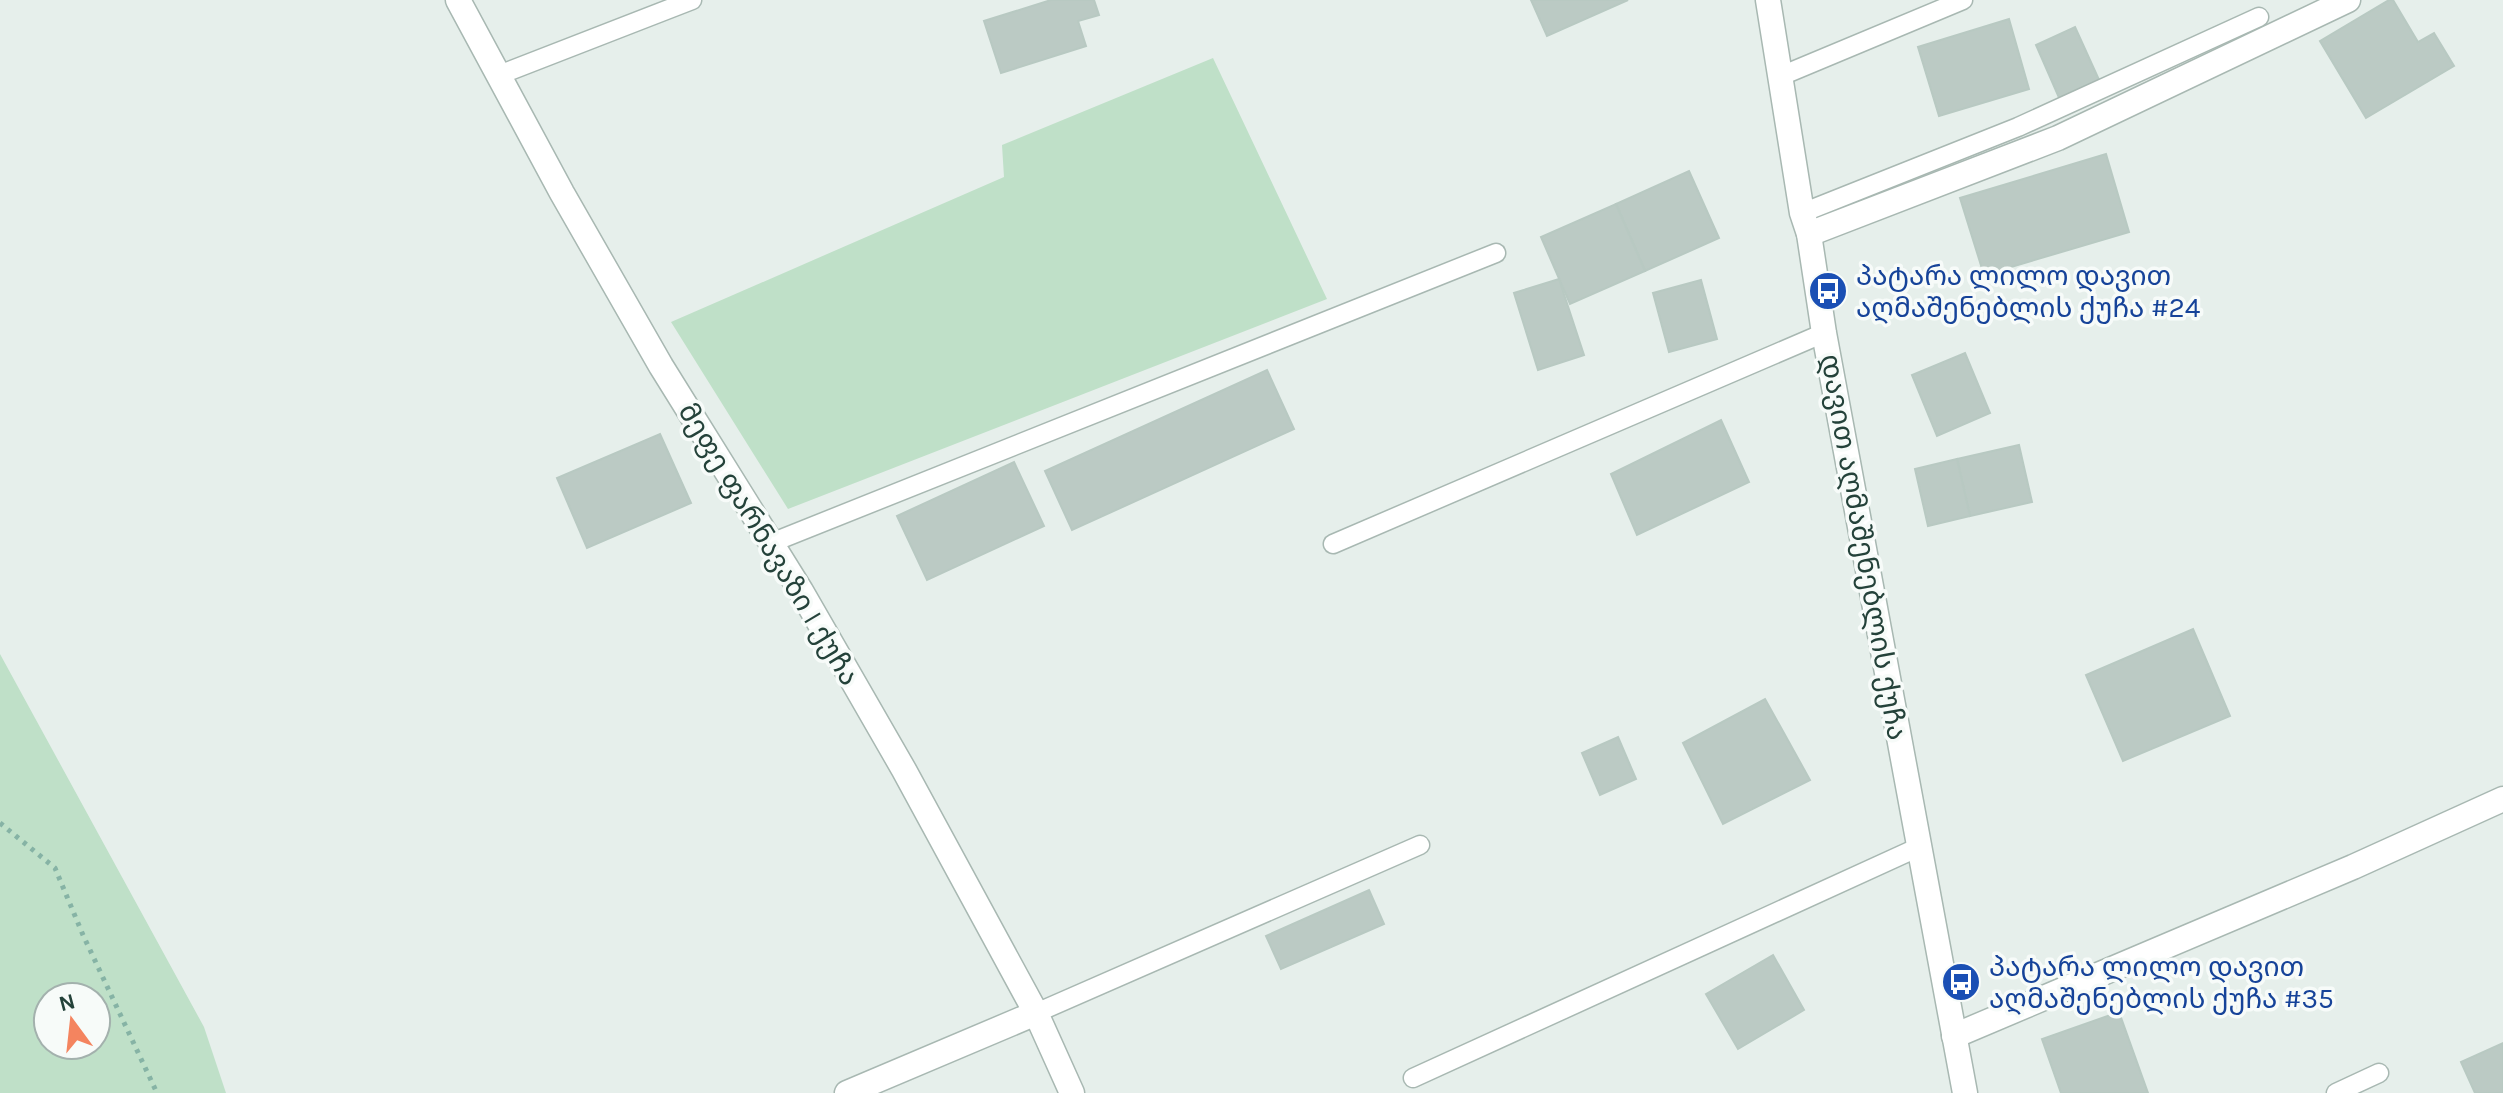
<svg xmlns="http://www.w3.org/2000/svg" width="2503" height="1093" font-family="Karla,'Noto Sans Georgian',sans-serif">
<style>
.green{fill:#bfe0c8;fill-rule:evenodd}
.building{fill:#bbcac4;stroke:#b8c9c2;stroke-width:2}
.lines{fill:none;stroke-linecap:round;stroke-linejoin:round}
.service-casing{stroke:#a8b8b2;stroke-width:21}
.minor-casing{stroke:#a8b8b2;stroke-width:27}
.tertiary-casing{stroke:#a8b8b2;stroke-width:27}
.path{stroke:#86b3a5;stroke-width:5;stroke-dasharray:4 6;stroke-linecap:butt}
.service{stroke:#fff;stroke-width:18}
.minor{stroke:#fff;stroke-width:24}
.tertiary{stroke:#fff;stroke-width:24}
.labels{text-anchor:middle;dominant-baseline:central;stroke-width:7;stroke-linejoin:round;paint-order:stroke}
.transit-label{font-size:28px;fill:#164399;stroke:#f7fbf9;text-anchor:start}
.street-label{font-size:28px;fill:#24423a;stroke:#f7fbf9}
</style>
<rect width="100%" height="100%" fill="#e6efeb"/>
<g class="green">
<path d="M1213,58L1327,299L788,509L671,322L1004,177L1002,145Z"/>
<path d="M0,654L204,1027L226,1093H0ZM48,997H96V1045H48Z"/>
</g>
<g class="building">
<path d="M1051,0H1094L1099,15L1078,21L1086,46L1001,73L984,21Z"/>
<path d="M1531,0H1628L1547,36Z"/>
<path d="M2389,0H2393L2418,42L2434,33L2454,66L2366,118L2320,41Z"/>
<path d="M2009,19L2029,89L1939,116L1918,47Z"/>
<path d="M2075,27L2100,82L2060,100L2036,45Z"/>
<path d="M2106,154L2129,232L1984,275L1960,198Z"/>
<path d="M1689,171L1719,238L1645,271L1616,204Z"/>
<path d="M1616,204L1645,271L1570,304L1541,237Z"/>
<path d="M1559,279L1584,355L1538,370L1514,293Z"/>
<path d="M1701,280L1717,339L1669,352L1653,293Z"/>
<path d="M1965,353L1990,413L1937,436L1912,375Z"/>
<path d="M1267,370L1294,429L1072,530L1045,471Z"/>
<path d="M1721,420L1749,482L1637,535L1611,474Z"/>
<path d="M660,434L691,503L587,548L557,478Z"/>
<path d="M2019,445L2032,502L1970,516L1957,459Z"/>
<path d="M1957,459L1970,516L1928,526L1915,469Z"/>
<path d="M1014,462L1044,526L927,580L897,516Z"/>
<path d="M2193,629L2230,716L2123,761L2086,675Z"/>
<path d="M1765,699L1810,780L1723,824L1683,743Z"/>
<path d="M1618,737L1636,779L1600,795L1582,753Z"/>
<path d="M1369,890L1384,924L1281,969L1266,936Z"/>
<path d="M1773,955L1804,1010L1738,1049L1706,994Z"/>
<path d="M2119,1012L2148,1093H2061L2042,1039Z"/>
<path d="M2503,1043V1093H2475L2461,1062Z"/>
</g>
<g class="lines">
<defs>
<g id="service">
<path d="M499,75L692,0"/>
<path d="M1781,76L1963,0"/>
<path d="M1802,213L2018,127L2259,17"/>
<path d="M771,543L1496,253"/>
<path d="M1333,544L1824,333"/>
<path d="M1036,1013L1420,845"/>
<path d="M1413,1078L1919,847"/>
<path d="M2336,1093L2379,1073"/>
</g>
<g id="minor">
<path d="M458,0L562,193L661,366L801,591L904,770L1036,1013L1072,1093"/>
<path d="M1809,234L2058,138L2348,0"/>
<path d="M1954,1036L2353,867L2503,799"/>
<path d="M847,1093L1036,1013"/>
</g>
<path id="tertiary" d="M1768,0L1802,213L1809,234L1824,333L1965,1093"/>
</defs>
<use href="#service" class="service-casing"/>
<use href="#minor" class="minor-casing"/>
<use href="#tertiary" class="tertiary-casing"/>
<path class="path" d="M0,823L55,868L83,935L157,1093"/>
<use href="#service" class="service"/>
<use href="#minor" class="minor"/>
<use href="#tertiary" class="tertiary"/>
</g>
<defs>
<symbol id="bus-disc" viewBox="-11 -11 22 22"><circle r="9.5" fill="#1a4fb4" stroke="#f7fbf9"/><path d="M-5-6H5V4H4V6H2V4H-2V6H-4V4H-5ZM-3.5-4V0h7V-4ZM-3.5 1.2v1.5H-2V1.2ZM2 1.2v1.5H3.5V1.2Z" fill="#fff"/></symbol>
</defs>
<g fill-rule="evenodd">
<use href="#bus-disc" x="1806" y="269" width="44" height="44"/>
<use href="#bus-disc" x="1939" y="960" width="44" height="44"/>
</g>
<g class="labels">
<g class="transit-label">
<text x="1856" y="275">პატარა ლილო დავით<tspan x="1856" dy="32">აღმაშენებლის ქუჩა #24</tspan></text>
<text x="1989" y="966">პატარა ლილო დავით<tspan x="1989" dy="32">აღმაშენებლის ქუჩა #35</tspan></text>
</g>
<g class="street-label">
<text transform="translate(769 544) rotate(59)">მეფე ფარნავაზი I ქუჩა</text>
<text transform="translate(1864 547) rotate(80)">დავით აღმაშენებლის ქუჩა</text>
</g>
</g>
<g transform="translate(72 1021) rotate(345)"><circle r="38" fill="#f7fbf9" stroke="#a3b1ad" stroke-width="2"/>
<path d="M0-6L14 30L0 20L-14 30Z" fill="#f4845f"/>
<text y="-12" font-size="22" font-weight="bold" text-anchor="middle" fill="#24423a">N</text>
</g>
</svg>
